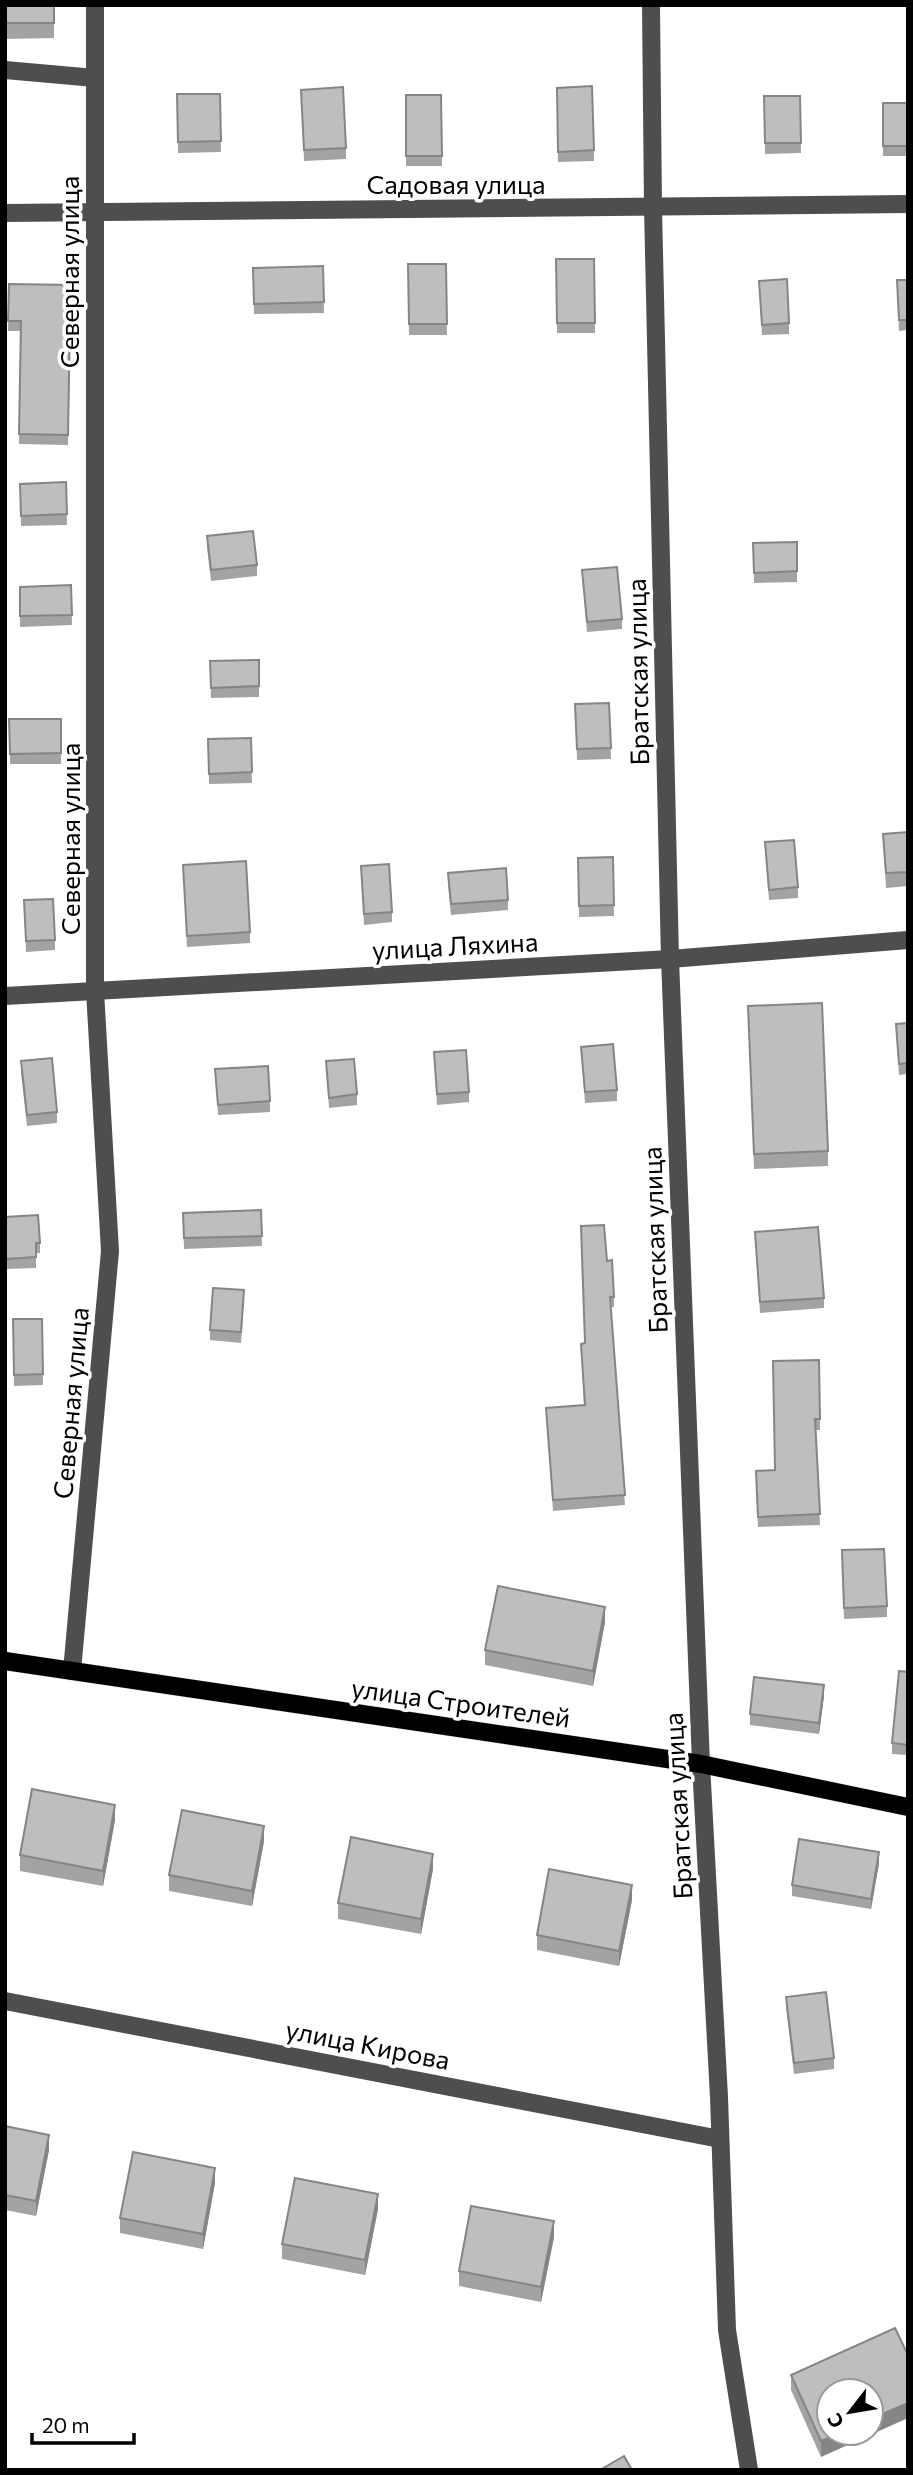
<svg xmlns="http://www.w3.org/2000/svg" width="913" height="2475" font-family="Commissioner,sans-serif">
<style>
.lines{fill:none;stroke-linecap:round;stroke-linejoin:round}
.major-casing{stroke:#dbdbdb;stroke-width:19}
.minor{stroke:#4e4e4e;stroke-width:18}
.major{stroke:#000;stroke-width:18}
.wall{fill:#a3a3a3}
.shaded-wall{fill:#858585}
.building{fill:#bebebe;stroke:#858585;stroke-width:2}
.labels{text-anchor:middle;dominant-baseline:central;stroke-width:7;stroke-linejoin:round;paint-order:stroke}
.street-label{font-size:26px;fill:#000;stroke:#fff}
</style>
<rect width="100%" height="100%" fill="#fff"/>
<g class="lines">
<defs>
<path id="major" d="M5,1661L701,1764L908,1807"/>
</defs>
<use href="#major" class="major-casing"/>
<g class="minor">
<path d="M651,5L653,208L670,959L701,1764L719,2097L727,2330L749,2470"/>
<path d="M5,70L95,78"/>
<path d="M5,213L908,204"/>
<path d="M5,996L670,959L908,940"/>
<path d="M72,1671L110,1251L95,991V5"/>
<path d="M5,2001L720,2139"/>
</g>
<use href="#major" class="major"/>
</g>
<g class="wall">
<path d="M5,5H54V38L5,39Z"/>
<path d="M557,88L594,150V161L558,162Z"/>
<path d="M301,90L346,148V159L304,161Z"/>
<path d="M177,94H220L221,152L178,153Z"/>
<path d="M406,95H441L442,166H406Z"/>
<path d="M764,96H800L801,153L765,154Z"/>
<rect x="883" y="103" width="25" height="53"/>
<path d="M556,259H594L595,333H557Z"/>
<path d="M408,264H446L447,335H409Z"/>
<path d="M323,266L324,313L254,314L253,268Z"/>
<path d="M897,280H908V330L899,331Z"/>
<path d="M759,281L789,323V334L762,335Z"/>
<path d="M9,284L75,285V332H70L68,445L19,444L21,331H8Z"/>
<path d="M66,482L67,525L21,526L20,484Z"/>
<path d="M207,536L257,565V576L211,581L207,547Z"/>
<path d="M753,543L797,571V582L754,583Z"/>
<path d="M582,570L622,619V629L587,632Z"/>
<path d="M71,585L72,625L20,627V587Z"/>
<path d="M259,660V697L211,698L210,661Z"/>
<path d="M609,703L611,759L577,760L575,704Z"/>
<path d="M9,719H61V764H10Z"/>
<path d="M251,738L252,783L209,784L208,739Z"/>
<path d="M908,832V886L886,888L883,834Z"/>
<path d="M765,842L798,887V898L769,900Z"/>
<path d="M613,857L614,916L579,917L578,858Z"/>
<path d="M183,865L250,932V943L187,947Z"/>
<path d="M361,866L392,912V922L364,925Z"/>
<path d="M448,873L508,900V910L451,915L448,884Z"/>
<path d="M24,900L55,940V950L26,952Z"/>
<path d="M748,1006L828,1151V1166L754,1169Z"/>
<path d="M908,1023V1074L899,1075L896,1024Z"/>
<path d="M581,1047L617,1090V1101L585,1103Z"/>
<path d="M434,1052L469,1092V1102L437,1105Z"/>
<path d="M21,1061L57,1112V1123L27,1126L21,1072Z"/>
<path d="M326,1061L357,1094V1105L329,1108Z"/>
<path d="M215,1069L270,1101V1112L218,1115Z"/>
<path d="M261,1210L262,1246L184,1249L183,1213Z"/>
<path d="M755,1232L824,1298V1308L760,1313Z"/>
<path d="M40,1243V1253H36V1268L6,1269L5,1248Z"/>
<path d="M607,1261L614,1297V1307H610L625,1505L553,1511L546,1408L584,1405L581,1344L585,1343Z"/>
<path d="M244,1301L241,1343L210,1340V1330Z"/>
<path d="M13,1319H42L43,1385L14,1386Z"/>
<path d="M819,1360L820,1430H816L820,1525L758,1527L756,1482L775,1470Z"/>
<path d="M842,1550L887,1606V1617L844,1619Z"/>
<path d="M605,1622L593,1686L485,1665V1650Z"/>
<path d="M908,1672V1755L892,1754V1743Z"/>
<path d="M824,1696L819,1734L750,1725V1714Z"/>
<path d="M115,1820L103,1886L20,1871V1855Z"/>
<path d="M264,1841L252,1906L169,1891V1875Z"/>
<path d="M879,1863L871,1909L792,1896V1885Z"/>
<path d="M433,1869L421,1934L338,1919V1903Z"/>
<path d="M632,1900L619,1966L537,1950V1935Z"/>
<path d="M786,1997L834,2058V2069L794,2074L786,2007Z"/>
<path d="M5,2126L49,2150L36,2216L5,2210Z"/>
<path d="M215,2183L203,2249L120,2233V2218Z"/>
<path d="M378,2209L365,2275L282,2259V2244Z"/>
<path d="M554,2237L541,2302L459,2286V2271Z"/>
<path d="M895,2328L821,2457L791,2390V2375Z"/>
</g>
<g class="shaded-wall">
<path d="M605,1607V1622L593,1686V1671Z"/>
<path d="M824,1685V1696L819,1734V1723Z"/>
<path d="M115,1805V1820L103,1886V1871Z"/>
<path d="M264,1826V1841L252,1906V1891Z"/>
<path d="M879,1852V1863L871,1909V1899Z"/>
<path d="M433,1854V1869L421,1934V1919Z"/>
<path d="M632,1885V1900L619,1966V1951Z"/>
<path d="M49,2135V2150L36,2216V2201Z"/>
<path d="M215,2168V2183L203,2249V2234Z"/>
<path d="M378,2194V2209L365,2275V2260Z"/>
<path d="M554,2221V2237L541,2302V2287Z"/>
<path d="M908,2403V2418L821,2457V2441L840,2433H871V2419Z"/>
</g>
<g class="building">
<rect x="5" y="5" width="49" height="18"/>
<path d="M592,86L594,150L558,152L557,88Z"/>
<path d="M343,87L346,148L304,150L301,90Z"/>
<path d="M177,94H220L221,141L178,142Z"/>
<path d="M406,95H441L442,156H406Z"/>
<path d="M764,96H800L801,143H765Z"/>
<rect x="883" y="103" width="25" height="43"/>
<path d="M556,259H594L595,323H557Z"/>
<path d="M408,264H446L447,324H409Z"/>
<path d="M323,266L324,302L254,304L253,268Z"/>
<path d="M787,279L789,323L762,325L759,281Z"/>
<path d="M897,280H908V320H899Z"/>
<path d="M9,284L75,285V321H70L68,435L19,434L21,321H8Z"/>
<path d="M66,482L67,514L21,516L20,484Z"/>
<path d="M253,531L257,565L211,570L207,536Z"/>
<path d="M797,542V571L754,573L753,543Z"/>
<path d="M617,567L622,619L587,622L582,570Z"/>
<path d="M71,585L72,615L20,616V587Z"/>
<path d="M259,660V686L211,688L210,661Z"/>
<path d="M609,703L611,748L577,749L575,704Z"/>
<path d="M9,719H61V753L10,754Z"/>
<path d="M251,738L252,772L209,774L208,739Z"/>
<path d="M908,832V872L886,873L883,834Z"/>
<path d="M794,840L798,887L769,890L765,842Z"/>
<path d="M613,857L614,905L579,906L578,858Z"/>
<path d="M246,861L250,932L187,936L183,865Z"/>
<path d="M389,864L392,912L364,914L361,866Z"/>
<path d="M506,868L508,900L451,904L448,873Z"/>
<path d="M53,899L55,940L26,941L24,900Z"/>
<path d="M822,1003L828,1151L754,1154L748,1006Z"/>
<path d="M908,1023V1063L899,1064L896,1024Z"/>
<path d="M613,1044L617,1090L585,1092L581,1047Z"/>
<path d="M466,1050L469,1092L437,1094L434,1052Z"/>
<path d="M52,1058L57,1112L27,1115L21,1061Z"/>
<path d="M354,1059L357,1094L329,1098L326,1061Z"/>
<path d="M268,1066L270,1101L218,1105L215,1069Z"/>
<path d="M261,1210L262,1236L184,1238L183,1213Z"/>
<path d="M38,1215L40,1243H36V1257L6,1259L5,1217Z"/>
<path d="M604,1225L607,1261L612,1260L614,1297H610L625,1495L553,1500L546,1408L585,1405L581,1344L585,1343L581,1226Z"/>
<path d="M818,1227L824,1298L760,1302L755,1232Z"/>
<path d="M213,1288L244,1290L241,1332L210,1330Z"/>
<path d="M13,1319H42L43,1374L14,1375Z"/>
<path d="M819,1360L820,1419H815L820,1514L758,1517L756,1471L775,1470L773,1361Z"/>
<path d="M884,1549L887,1606L844,1608L842,1550Z"/>
<path d="M498,1586L605,1607L593,1671L485,1650Z"/>
<path d="M899,1671L908,1672V1745L892,1743Z"/>
<path d="M754,1677L824,1685L819,1723L750,1714Z"/>
<path d="M32,1789L115,1805L103,1871L20,1855Z"/>
<path d="M182,1810L264,1826L252,1891L169,1875Z"/>
<path d="M351,1837L433,1854L421,1919L338,1903Z"/>
<path d="M799,1839L879,1852L871,1899L792,1885Z"/>
<path d="M549,1869L632,1885L619,1951L537,1935Z"/>
<path d="M826,1992L834,2058L794,2063L786,1997Z"/>
<path d="M5,2126L49,2135L36,2201L5,2195Z"/>
<path d="M133,2152L215,2168L203,2234L120,2218Z"/>
<path d="M295,2178L378,2194L365,2260L282,2244Z"/>
<path d="M471,2206L554,2221L541,2287L459,2271Z"/>
<path d="M895,2328L908,2355V2403L871,2419V2391H829V2433H840L821,2441L791,2375Z"/>
<path d="M624,2456L632,2470H600Z"/>
</g>
<g class="labels">
<g class="street-label">
<text x="456" y="183">Садовая улица</text>
<text transform="translate(68 272) rotate(-90)">Северная улица</text>
<text transform="translate(637 672) rotate(-91)">Братская улица</text>
<text transform="translate(69 839) rotate(-90)">Северная улица</text>
<text transform="translate(455 945) rotate(-3)">улица Ляхина</text>
<text transform="translate(654 1240) rotate(-92)">Братская улица</text>
<text transform="translate(70 1403) rotate(-85)">Северная улица</text>
<text transform="translate(461 1702) rotate(8)">улица Строителей</text>
<text transform="translate(677 1806) rotate(-93)">Братская улица</text>
<text transform="translate(368 2044) rotate(11)">улица Кирова</text>
</g>
</g>
<rect width="913" height="2475" fill="none" stroke="#000000" stroke-width="14"/>
<g transform="translate(850 2412) rotate(239)"><circle r="33" fill="#ffffff" stroke="#999999" stroke-width="2"/>
<path d="M0-5L12 26L0 18L-12 26Z" fill="#000000"/>
<text y="-10" font-size="19" font-weight="bold" text-anchor="middle" fill="#000000">С</text>
</g>
<path d="M32 2433v10h102v-10" fill="none" stroke="#000000" stroke-width="3.5"/>
<text x="42" y="2433" font-size="21" fill="#000000" stroke="#ffffff" stroke-width="5" paint-order="stroke">20 m</text>
</svg>
